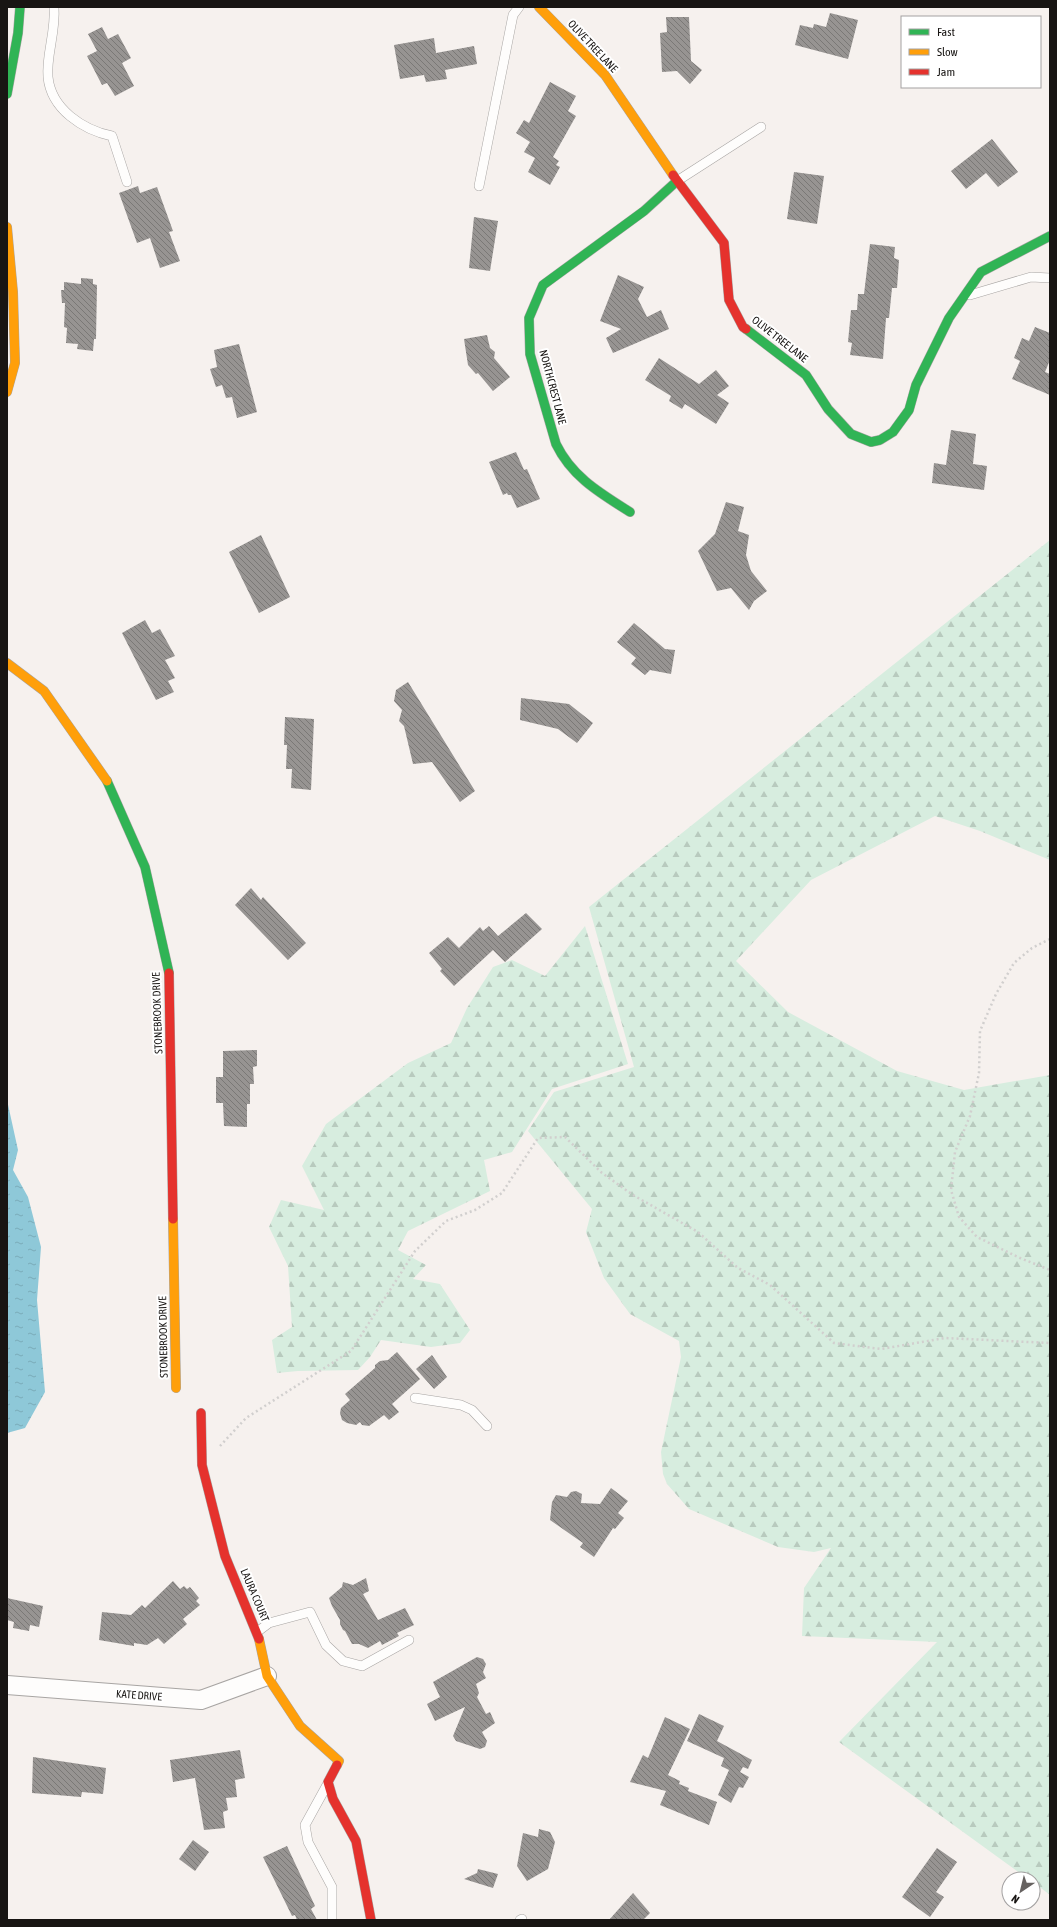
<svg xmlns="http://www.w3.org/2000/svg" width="1057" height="1927" font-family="'Asap Condensed',sans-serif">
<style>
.forest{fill:url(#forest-firs)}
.water{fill:url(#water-ripples)}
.building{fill:url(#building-back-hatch)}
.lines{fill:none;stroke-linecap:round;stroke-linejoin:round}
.lane-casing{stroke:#a8a5a3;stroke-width:10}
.street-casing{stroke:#a8a5a3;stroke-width:20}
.fast-casing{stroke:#a8a5a3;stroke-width:10}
.slow-casing{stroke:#a8a5a3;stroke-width:10}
.jam-casing{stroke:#a8a5a3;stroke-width:10}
.path{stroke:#d1cfce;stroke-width:2.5;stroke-dasharray:2 3;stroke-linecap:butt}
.lane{stroke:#fefdfc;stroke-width:9}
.street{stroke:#fefdfc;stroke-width:18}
.fast{stroke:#30b455;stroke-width:9}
.slow{stroke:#ff9f0a;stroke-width:9}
.jam{stroke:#e5322d;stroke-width:9}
.labels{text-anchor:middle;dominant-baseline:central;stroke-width:4;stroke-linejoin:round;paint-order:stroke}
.street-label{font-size:11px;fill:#181513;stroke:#fff}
</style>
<defs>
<pattern id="forest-firs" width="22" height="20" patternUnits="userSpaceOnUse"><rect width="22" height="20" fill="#d7eddf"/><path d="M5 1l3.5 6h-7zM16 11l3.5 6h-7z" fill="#b8cabe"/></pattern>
<pattern id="water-ripples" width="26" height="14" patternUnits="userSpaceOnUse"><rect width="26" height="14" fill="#8ec8d8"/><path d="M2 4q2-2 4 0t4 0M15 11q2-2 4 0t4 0" fill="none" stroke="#7aabb8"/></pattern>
<pattern id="building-back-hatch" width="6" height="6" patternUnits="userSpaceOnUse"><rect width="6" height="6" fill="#979492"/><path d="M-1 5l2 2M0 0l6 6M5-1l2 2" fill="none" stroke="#7a7876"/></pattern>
</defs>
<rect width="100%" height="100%" fill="#f6f1ee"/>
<g class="forest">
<path d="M1050,540V860L980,831L935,816L811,880L736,961L788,1012L897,1071L964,1090L1050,1075V1895L1033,1882V1879H1028L839,1742L937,1642L802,1636L804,1588L831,1548L814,1552L778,1547L689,1509L667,1484L663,1474L661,1452L681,1357L679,1341L630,1314L604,1278L586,1232L592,1209L528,1131L554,1092L634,1067L589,907Z"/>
<path d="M585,926L628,1064L552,1089L512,1152L484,1160L490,1191L408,1231L398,1250L426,1265L413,1279L440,1284L470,1330L460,1343L431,1347L381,1340L370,1357L358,1370L298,1371L277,1373L272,1340L292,1327L288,1266L269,1227L281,1200L324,1210L302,1166L326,1124L408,1063L451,1043L467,1008L493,967L512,960L545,976Z"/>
</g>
<path class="water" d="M7,1100L18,1150L13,1170L28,1197L41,1247L37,1300L45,1392L25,1428L7,1433Z"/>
<g class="building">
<path d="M830,13L858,20L848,59L795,45L800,25L813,28L814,24L826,27Z"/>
<path d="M666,17H689L691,61L702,70L690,84L677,71L662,72L660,33L667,32Z"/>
<path d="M102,27L108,39L118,34L131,58L122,63L134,86L115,96L107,83L102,85L87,56L97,51L88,34Z"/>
<path d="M434,38L436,53L474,46L477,64L445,70L447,79L426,82L424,75L400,79L394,45Z"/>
<path d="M550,82L576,96L568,111L576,116L553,157L559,161L556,165L560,167L550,185L528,172L535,158L524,152L530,142L516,133L524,120L529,123Z"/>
<path d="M992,139L1018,172L998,187L986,173L966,189L951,171Z"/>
<path d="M794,172L824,176L817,224L787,219Z"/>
<path d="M138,186L140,193L157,187L173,231L169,232L180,261L160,268L150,238L137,243L119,193Z"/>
<path d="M474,217L498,221L490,271L469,268Z"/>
<path d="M870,244L895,247L894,258L899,260L897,288H892L889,318H886L883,359L850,355L852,343L848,342L851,310H857L858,294H864Z"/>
<path d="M618,275L644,287L638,299L647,317L661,310L669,329L613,353L606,338L621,329L600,321Z"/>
<path d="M81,278L93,279V284L97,285L96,339H94L93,351L77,349L78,344L66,343L67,328L64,327L65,303H62L61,290H64V282L81,284Z"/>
<path d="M1035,327L1050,333V360L1045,372L1050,374V395L1012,379L1020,361L1014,358L1022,338L1029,341Z"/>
<path d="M487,335L490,348L495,352L494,358L510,377L493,391L478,373L476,374L468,365L464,339Z"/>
<path d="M239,344L257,412L237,418L232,397L226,398L222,385L216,387L210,369L217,367L214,350Z"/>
<path d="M659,358L699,384L716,370L729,386L717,395L729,403L716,424L685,404L682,409L669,401L671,396L645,380Z"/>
<path d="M951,430L976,434L973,464L987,466L984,490L932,483L934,463L946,465Z"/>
<path d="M516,452L524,470L527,469L540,499L517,508L511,495H508L507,493L503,495L489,462Z"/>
<path d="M726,502L744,507L738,531L749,535L746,555L751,571L767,591L754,601L749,610L731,588L717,591L698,551L715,534Z"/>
<path d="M261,535L290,597L259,613L229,552Z"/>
<path d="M145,620L152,633L160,629L175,656L165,660L175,678L168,681L174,692L156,700L122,633Z"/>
<path d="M634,623L665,649L675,650L671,674L650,670L645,675L631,664L636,658L617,642Z"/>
<path d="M408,682L475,791L460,802L432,762L413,764L404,726L399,721L402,710L394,701L396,690Z"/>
<path d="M521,698L569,704L593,723L577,743L558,729L520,720Z"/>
<path d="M285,717L314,719L311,790L291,788L292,769H286L287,745H284Z"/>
<path d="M251,888L261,900L263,897L306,943L288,960L235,905Z"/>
<path d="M526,913L542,929L505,962L493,950L454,986L440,971L442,969L429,953L448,937L459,948L480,927L483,931L489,926L498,936Z"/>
<path d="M257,1050V1066L253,1067L254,1084H250V1104H247V1127L224,1126L223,1103H216V1077H223V1051Z"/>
<path d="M397,1352L420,1379L392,1404L399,1412L389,1420L384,1415L369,1426L362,1425L360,1422L356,1425L347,1423L342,1420L340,1413L341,1408L350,1400L345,1394L375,1368V1365L380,1361L388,1360Z"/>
<path d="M432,1355L447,1377L434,1389L416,1369Z"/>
<path d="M611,1488L628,1501L618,1513L624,1518L615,1529L613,1528L594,1557L580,1547L583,1543L550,1520L552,1502L556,1495L567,1497L571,1492L576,1491L582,1494L581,1503L600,1504Z"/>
<path d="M366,1578L369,1591L363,1594L378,1620L405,1608L414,1625L397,1633L399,1636L382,1645L380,1641L368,1648L359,1644H352L345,1631L343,1630L340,1624V1620L332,1606L329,1598L342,1587L343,1582L353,1585Z"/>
<path d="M173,1581L180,1589L184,1586L187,1589L190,1587L199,1598L196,1601L200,1605L183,1619L187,1624L164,1644L158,1638L147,1645L134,1643V1646L99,1640L102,1612L131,1615L142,1605L145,1608Z"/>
<path d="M7,1598L43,1606L39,1627L30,1625L29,1631L13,1628L14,1622L7,1620Z"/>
<path d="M477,1657L483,1659L486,1664L483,1672L486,1678L476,1684L479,1693L477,1697L486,1714L490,1712L495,1723L482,1732L487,1741L485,1747L480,1749L456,1741L453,1736L465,1707L435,1721L427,1704L440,1697L433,1682Z"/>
<path d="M699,1714L724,1726L717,1741L752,1760L748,1769L743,1767L740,1772L749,1777L743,1788L739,1787L731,1803L718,1795L729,1770L721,1766L724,1758L687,1741Z"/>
<path d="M665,1717L690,1729L668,1775L680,1781L679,1784L689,1788L688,1791L717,1802L709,1825L660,1805L666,1791L630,1782L643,1755L648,1758Z"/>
<path d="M240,1750L245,1778L235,1780L237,1797L226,1798L228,1810L223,1812L225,1828L204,1830L195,1778L173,1782L170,1760Z"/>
<path d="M33,1757L106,1768L103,1794L82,1792L81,1797L32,1793Z"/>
<path d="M539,1829L550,1832L555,1842L548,1869L527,1881L517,1866L523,1833L538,1837Z"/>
<path d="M193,1840L209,1852L195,1871L179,1859Z"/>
<path d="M287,1846L315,1906L311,1909L317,1920H297L295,1915L292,1916L263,1857Z"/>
<path d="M937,1848L957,1862L936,1892L944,1897L930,1917L902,1897Z"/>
<path d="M478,1869L498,1874L493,1888L464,1879L477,1873Z"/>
<path d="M633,1893L650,1913L643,1920H609Z"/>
</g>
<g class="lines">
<defs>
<g id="lane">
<path d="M54,7C56,32 46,55 48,77C51,109 83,130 112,136L127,182"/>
<path d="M677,181L761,127"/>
<path d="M479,186L513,15L519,7"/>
<path d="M970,295L1031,277L1050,278"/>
<path d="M415,1398L461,1405L472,1410L487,1426"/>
<path d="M257,1632L269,1623L310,1612L326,1645L343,1661L362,1666L409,1640"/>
<path d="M327,1785L305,1825L308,1842L332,1887V1920"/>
<path d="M520,1920L522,1919"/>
</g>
<path id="street" d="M7,1685L201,1700L267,1676"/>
<g id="fast">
<path d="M7,94L18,33L20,7"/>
<path d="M746,329L806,375L828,409L851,434L871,442L880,440L893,432L909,410L916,385L949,318L981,272L1050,236"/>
<path d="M630,512C600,493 572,477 556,444L530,354L529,318L543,285L644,211L677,181"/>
<path d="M107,781L145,867L169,973"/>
</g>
<g id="slow">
<path d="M539,7L605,75L673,175"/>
<path d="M7,227L13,292L15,363L7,392"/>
<path d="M7,663L44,691L107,781"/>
<path d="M173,1219L176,1388"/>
<path d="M259,1639L267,1676L300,1726L339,1761L337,1765"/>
</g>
<g id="jam">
<path d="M673,175L724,243L729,300L743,327L746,329"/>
<path d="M169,973L173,1219"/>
<path d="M201,1413L202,1465L225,1556L259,1639"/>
<path d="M337,1765L328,1782L333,1799L356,1841L371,1920"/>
</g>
</defs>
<use href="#lane" class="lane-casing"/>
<use href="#street" class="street-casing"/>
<use href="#fast" class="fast-casing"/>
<use href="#slow" class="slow-casing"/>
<use href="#jam" class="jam-casing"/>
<g class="path">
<path d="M1050,939L1032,948L1014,963L996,994L980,1031L979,1073L970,1116L955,1152L951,1190L959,1217L977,1237L1020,1258L1050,1270"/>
<path d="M220,1446L246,1418L351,1351L415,1251L446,1221L475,1210L502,1193L538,1138L565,1137L602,1173L633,1195L698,1232L738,1268L770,1285L834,1343L881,1349L945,1338L1050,1343"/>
</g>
<use href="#lane" class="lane"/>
<use href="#street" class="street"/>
<use href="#fast" class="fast"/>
<use href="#slow" class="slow"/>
<use href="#jam" class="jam"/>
</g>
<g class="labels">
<g class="street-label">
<text transform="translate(593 46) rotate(47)">OLIVE TREE LANE</text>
<text transform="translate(780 339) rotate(38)">OLIVE TREE LANE</text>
<text transform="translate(553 387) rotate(75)">NORTHCREST LANE</text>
<text transform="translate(157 1013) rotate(-92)">STONEBROOK DRIVE</text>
<text transform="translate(163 1337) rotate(-91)">STONEBROOK DRIVE</text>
<text transform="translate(255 1595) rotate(67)">LAURA COURT</text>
<text transform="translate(139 1695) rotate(4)">KATE DRIVE</text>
</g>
</g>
<rect width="1057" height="1927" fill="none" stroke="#181513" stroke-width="16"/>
<rect x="901" y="16" width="140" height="72" fill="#ffffff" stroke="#a3a1a1"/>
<rect x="909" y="29" width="20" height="6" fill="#30b455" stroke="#a3a1a1"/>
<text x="937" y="36" font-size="12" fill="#181513">Fast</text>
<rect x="909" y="49" width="20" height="6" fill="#ff9f0a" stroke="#a3a1a1"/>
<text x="937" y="56" font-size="12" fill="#181513">Slow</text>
<rect x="909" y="69" width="20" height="6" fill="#e5322d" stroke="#a3a1a1"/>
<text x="937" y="76" font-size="12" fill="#181513">Jam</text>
<g transform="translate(1021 1891) rotate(215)"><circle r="19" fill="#ffffff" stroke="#a3a1a1"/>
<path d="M0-3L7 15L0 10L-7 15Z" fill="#666260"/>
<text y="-6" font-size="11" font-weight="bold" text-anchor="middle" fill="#181513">N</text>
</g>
</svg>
